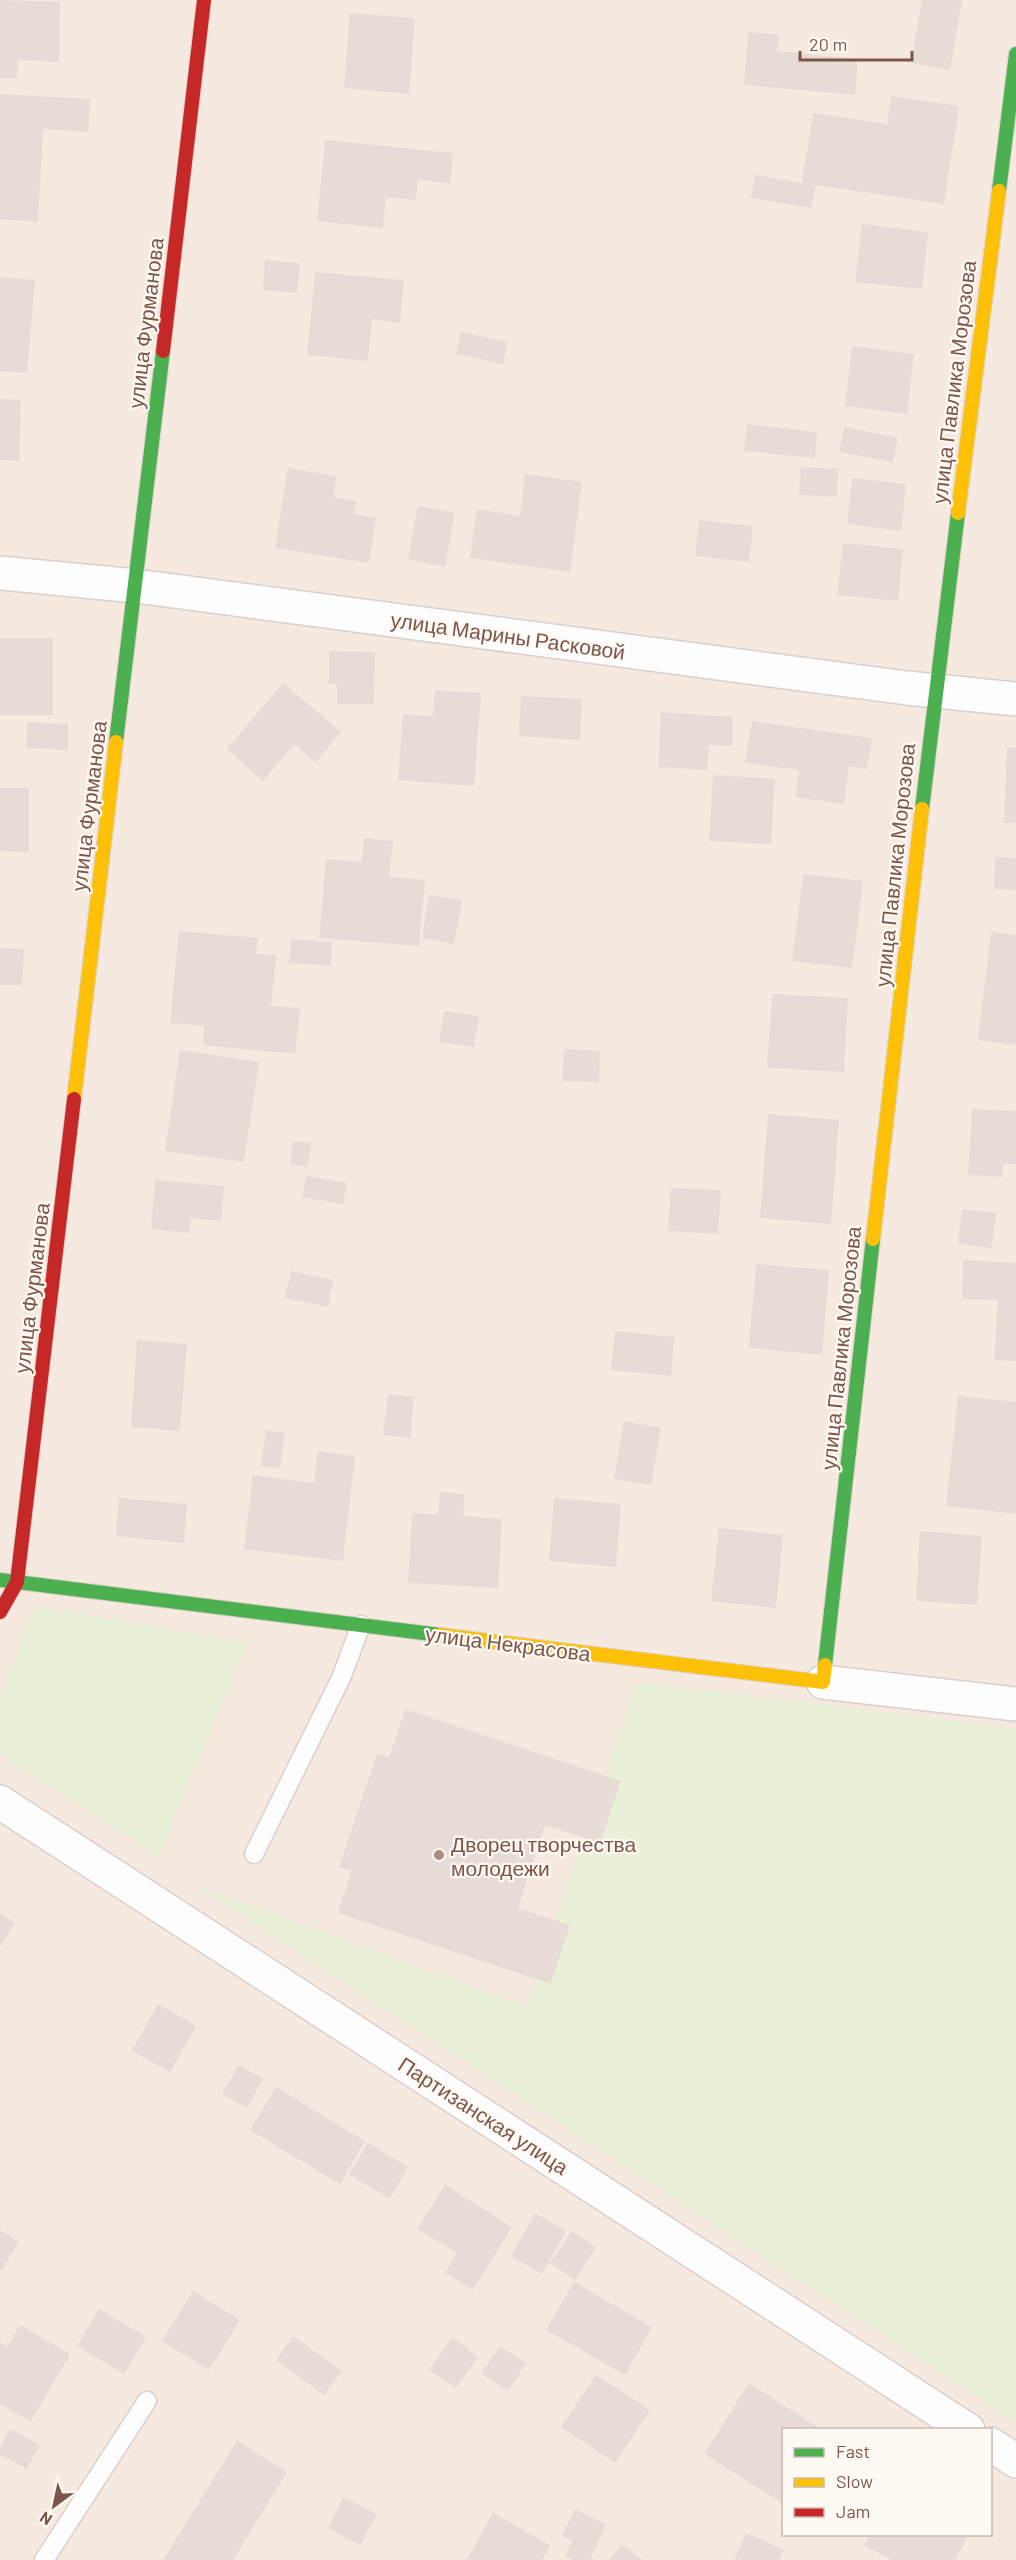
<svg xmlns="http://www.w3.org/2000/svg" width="1016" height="2560" font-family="Barlow,sans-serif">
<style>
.residential{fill:#f6e9df;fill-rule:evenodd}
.green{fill:#eaf1d9}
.building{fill:#e7dbd5}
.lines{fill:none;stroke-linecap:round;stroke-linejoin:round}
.lane-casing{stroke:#d9cfcb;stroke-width:21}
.street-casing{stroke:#d9cfcb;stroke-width:36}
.fast-casing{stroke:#dbd1cc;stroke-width:16}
.slow-casing{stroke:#dbd1cc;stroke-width:16}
.jam-casing{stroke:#dbd1cc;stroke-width:16}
.lane{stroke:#fefdfd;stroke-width:18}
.street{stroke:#fefdfd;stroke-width:33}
.fast{stroke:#4caf50;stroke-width:14}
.slow{stroke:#ffc107;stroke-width:14}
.jam{stroke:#c62828;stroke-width:14}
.poi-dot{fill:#a88d84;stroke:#fff9f3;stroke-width:2}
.labels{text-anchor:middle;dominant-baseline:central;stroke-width:4.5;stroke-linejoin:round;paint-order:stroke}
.street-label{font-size:21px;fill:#7c564b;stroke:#fff9f3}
.poi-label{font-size:21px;fill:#7c564b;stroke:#fff9f3;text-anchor:start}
</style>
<rect width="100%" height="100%" fill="#faf4ef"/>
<path class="residential" d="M0,0H1016V2560H0ZM784,2430H990V2534H784Z"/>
<g class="green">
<path d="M35,1606L247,1643L158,1856L0,1754V1700Z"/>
<path d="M637,1682L1016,1729V2422L195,1885L527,2007Z"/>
</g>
<g class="building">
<path d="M0,0L60,2L59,62L18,60L17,78H0Z"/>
<path d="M922,0H962L950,70L911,63Z"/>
<path d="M350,13L415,18L409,94L344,88Z"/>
<path d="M748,32L779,35L777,51L858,59L855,95L744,85Z"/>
<path d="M0,94L90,99L88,132L43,129L38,222L0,219Z"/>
<path d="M891,96L959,106L944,204L816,185L811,208L751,198L755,175L802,183L813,113L887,124Z"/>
<path d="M325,140L453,153L450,183L418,180L416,200L386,197L383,228L317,221Z"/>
<path d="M862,224L928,232L922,289L855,282Z"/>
<path d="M265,260L300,263L297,293L263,290Z"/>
<path d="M315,272L404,280L400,323L372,319L368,361L307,355Z"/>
<path d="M0,277L35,280L27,373L0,371Z"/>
<path d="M461,332L508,342L503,364L456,354Z"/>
<path d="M852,346L914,354L907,414L845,406Z"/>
<path d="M0,399L21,400L19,461L0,460Z"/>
<path d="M747,424L817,432L815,458L744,451Z"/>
<path d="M844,427L898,438L893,462L839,452Z"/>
<path d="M801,467L838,469L837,497L799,495Z"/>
<path d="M288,468L336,476L334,497L356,501L354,514L376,518L369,563L275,548Z"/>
<path d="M525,474L582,482L570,572L470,558L477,509L520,516Z"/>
<path d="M852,478L906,484L901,531L847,524Z"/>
<path d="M418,506L455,513L445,567L408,559Z"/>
<path d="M699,520L753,526L749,562L695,556Z"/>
<path d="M843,543L903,549L898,601L837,595Z"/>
<rect x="0" y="638" width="53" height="77"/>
<path d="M329,651L375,652L374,704H337V684H329Z"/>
<path d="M283,683L341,732L315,763L294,744L263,781L227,749Z"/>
<path d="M435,690L481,693L474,786L398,780L403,714L433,716Z"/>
<path d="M521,696L582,699L580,740L519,736Z"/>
<path d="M661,712L733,717L732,746L709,745L707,770L658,767Z"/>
<path d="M752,721L872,738L867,769L849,766L844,804L795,797L799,770L745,763Z"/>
<path d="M27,722L68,724V750L26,748Z"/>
<path d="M1007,747L1016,748V823H1004Z"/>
<path d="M713,775L775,779L771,844L709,841Z"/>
<path d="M0,788H29V852L0,851Z"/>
<path d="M364,838L393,841L389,877L425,880L419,946L319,938L326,859L362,862Z"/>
<path d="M995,857L1016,858V890L994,889Z"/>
<path d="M803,874L863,881L852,968L792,961Z"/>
<path d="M429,895L462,900L454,944L422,938Z"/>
<path d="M179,931L258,938L256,954L276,955L271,1006L300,1008L295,1054L203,1045L204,1026L170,1023Z"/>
<path d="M991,932L1016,935V1045L978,1040Z"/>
<path d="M291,939L332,942L331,966L289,963Z"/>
<path d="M0,948L24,949L22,985H0Z"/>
<path d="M772,994L848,998L844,1072L767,1068Z"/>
<path d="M444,1011L479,1016L474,1047L439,1042Z"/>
<path d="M564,1049L600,1051L599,1082L562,1081Z"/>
<path d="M180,1050L259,1062L244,1162L165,1151Z"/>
<path d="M972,1109L1016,1111V1164H1003L1002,1177L968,1175Z"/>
<path d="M768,1114L839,1120L831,1224L760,1218Z"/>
<path d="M293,1141L311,1143L308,1167L290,1164Z"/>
<path d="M306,1176L347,1183L343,1204L302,1197Z"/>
<path d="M155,1180L224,1186L221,1221L191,1218L189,1233L151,1229Z"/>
<path d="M671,1188L721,1190L718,1234L668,1231Z"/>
<path d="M962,1209L996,1213L992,1248L958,1244Z"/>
<path d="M963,1260L1016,1263V1361L994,1360L998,1300L962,1299Z"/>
<path d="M756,1264L829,1270L822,1355L749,1348Z"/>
<path d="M291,1271L333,1280L328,1307L285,1298Z"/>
<path d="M615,1331L674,1337L671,1376L611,1370Z"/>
<path d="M137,1340L187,1344L180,1431L131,1427Z"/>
<path d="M388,1394L414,1397L410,1438L383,1435Z"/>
<path d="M958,1396L1016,1402V1514L946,1506Z"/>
<path d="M624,1421L661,1428L651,1485L614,1479Z"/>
<path d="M266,1430L285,1433L280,1468L261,1466Z"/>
<path d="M318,1451L355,1456L343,1561L244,1549L253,1475L314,1483Z"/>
<path d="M440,1492L465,1494L463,1516L502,1519L498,1588L408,1583L412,1513L438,1515Z"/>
<path d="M119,1498L187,1504L184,1543L116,1536Z"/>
<path d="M554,1498L621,1504L616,1567L549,1561Z"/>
<path d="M719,1528L783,1535L776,1608L711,1601Z"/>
<path d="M920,1531L982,1536L977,1605L916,1601Z"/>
<path d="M405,1709L621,1781L600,1843L545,1825L518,1908L570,1925L551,1984L338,1913L352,1871L339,1867L377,1753L389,1758Z"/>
<path d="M0,1913L15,1923L0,1947Z"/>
<path d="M158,2004L196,2026L170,2072L132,2051Z"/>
<path d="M239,2065L263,2079L247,2108L222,2094Z"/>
<path d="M276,2087L365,2141L340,2184L250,2130Z"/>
<path d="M368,2143L408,2167L390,2199L349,2174Z"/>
<path d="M445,2185L512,2227L473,2290L445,2273L457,2253L417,2229Z"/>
<path d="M535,2213L566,2231L542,2274L511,2256Z"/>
<path d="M0,2230L19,2242L0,2272Z"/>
<path d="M572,2231L596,2247L575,2280L550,2263Z"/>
<path d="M574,2282L652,2327L625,2375L546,2330Z"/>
<path d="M193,2291L240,2320L209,2370L162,2341Z"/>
<path d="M99,2309L146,2337L124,2374L77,2346Z"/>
<path d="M20,2325L70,2354L31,2421L0,2404V2342L7,2347Z"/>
<path d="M293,2336L342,2371L324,2395L276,2360Z"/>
<path d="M452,2337L478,2357L456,2388L429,2370Z"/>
<path d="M500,2346L526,2363L508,2391L481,2374Z"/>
<path d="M596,2375L650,2410L615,2463L561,2427Z"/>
<path d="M749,2383L822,2430H784V2504L704,2454Z"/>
<path d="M10,2429L40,2445L27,2469L0,2455V2448Z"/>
<path d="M237,2441L287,2472L233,2560H163Z"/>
<path d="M344,2497L377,2514L360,2545L328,2528Z"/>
<path d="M575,2509L606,2524L590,2560H573L565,2556L572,2541L562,2536Z"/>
<path d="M493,2513L550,2545L542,2560H467Z"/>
<path d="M746,2533L784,2550L779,2560H734Z"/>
<path d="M870,2534H969L955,2560H892L864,2545Z"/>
<path d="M621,2544L643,2560H610Z"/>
</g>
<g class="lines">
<defs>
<g id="lane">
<path d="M254,1854L341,1678L361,1625"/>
<path d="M44,2560L147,2401"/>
</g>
<g id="street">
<path d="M0,573L136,586L907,688L1016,699"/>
<path d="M823,1682L1016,1704"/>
<path d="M0,1802L968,2430"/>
<path d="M990,2444L1016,2461"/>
</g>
<g id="fast">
<path d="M999,191L1016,54"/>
<path d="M116,742L163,351"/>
<path d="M922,809L958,513"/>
<path d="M0,1580L440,1635"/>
<path d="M825,1665L873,1239"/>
</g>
<g id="slow">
<path d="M958,513L999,191"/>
<path d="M74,1099L116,742"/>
<path d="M873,1239L922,809"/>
<path d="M440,1635L823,1682L825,1665"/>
</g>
<g id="jam">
<path d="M163,351L204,0"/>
<path d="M0,1612L17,1582L74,1099"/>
</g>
</defs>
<use href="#lane" class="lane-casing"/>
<use href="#street" class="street-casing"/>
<use href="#fast" class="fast-casing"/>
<use href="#slow" class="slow-casing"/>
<use href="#jam" class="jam-casing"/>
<use href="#lane" class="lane"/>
<use href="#street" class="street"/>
<use href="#fast" class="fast"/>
<use href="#slow" class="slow"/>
<use href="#jam" class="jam"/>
</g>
<circle class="poi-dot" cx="439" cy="1855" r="6"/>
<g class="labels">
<g class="street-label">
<text transform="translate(145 323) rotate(-83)">улица Фурманова</text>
<text transform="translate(953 382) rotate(-83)">улица Павлика Морозова</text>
<text transform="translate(508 635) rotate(8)">улица Марины Расковой</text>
<text transform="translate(88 806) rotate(-83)">улица Фурманова</text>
<text transform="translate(894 865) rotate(-84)">улица Павлика Морозова</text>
<text transform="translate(31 1288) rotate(-83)">улица Фурманова</text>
<text transform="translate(840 1348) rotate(-84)">улица Павлика Морозова</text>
<text transform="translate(508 1643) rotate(7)">улица Некрасова</text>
<text transform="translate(484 2115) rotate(33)">Партизанская улица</text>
</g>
<g class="poi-label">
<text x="451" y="1843">Дворец творчества<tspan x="451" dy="24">молодежи</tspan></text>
</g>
</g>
<rect x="782" y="2428" width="210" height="108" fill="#fff9f3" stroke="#cbb8b0" stroke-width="1.5"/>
<rect x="794" y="2448" width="30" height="9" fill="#4caf50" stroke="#cbb8b0" stroke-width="1.5"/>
<text x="836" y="2458" font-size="18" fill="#7c564b">Fast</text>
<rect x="794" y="2478" width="30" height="9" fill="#ffc107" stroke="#cbb8b0" stroke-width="1.5"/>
<text x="836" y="2488" font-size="18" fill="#7c564b">Slow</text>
<rect x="794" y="2508" width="30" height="9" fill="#c62828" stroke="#cbb8b0" stroke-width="1.5"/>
<text x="836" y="2518" font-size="18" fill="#7c564b">Jam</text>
<g transform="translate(54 2506) rotate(213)" stroke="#fff9f3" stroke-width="4.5" paint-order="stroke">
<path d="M0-4.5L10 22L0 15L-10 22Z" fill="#7c564b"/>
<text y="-9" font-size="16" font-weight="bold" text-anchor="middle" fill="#7c564b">N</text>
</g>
<path d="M800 51v9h112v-9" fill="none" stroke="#7c564b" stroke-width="3"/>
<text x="809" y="51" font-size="18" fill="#7c564b" stroke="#fff9f3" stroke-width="4.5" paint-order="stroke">20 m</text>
</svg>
